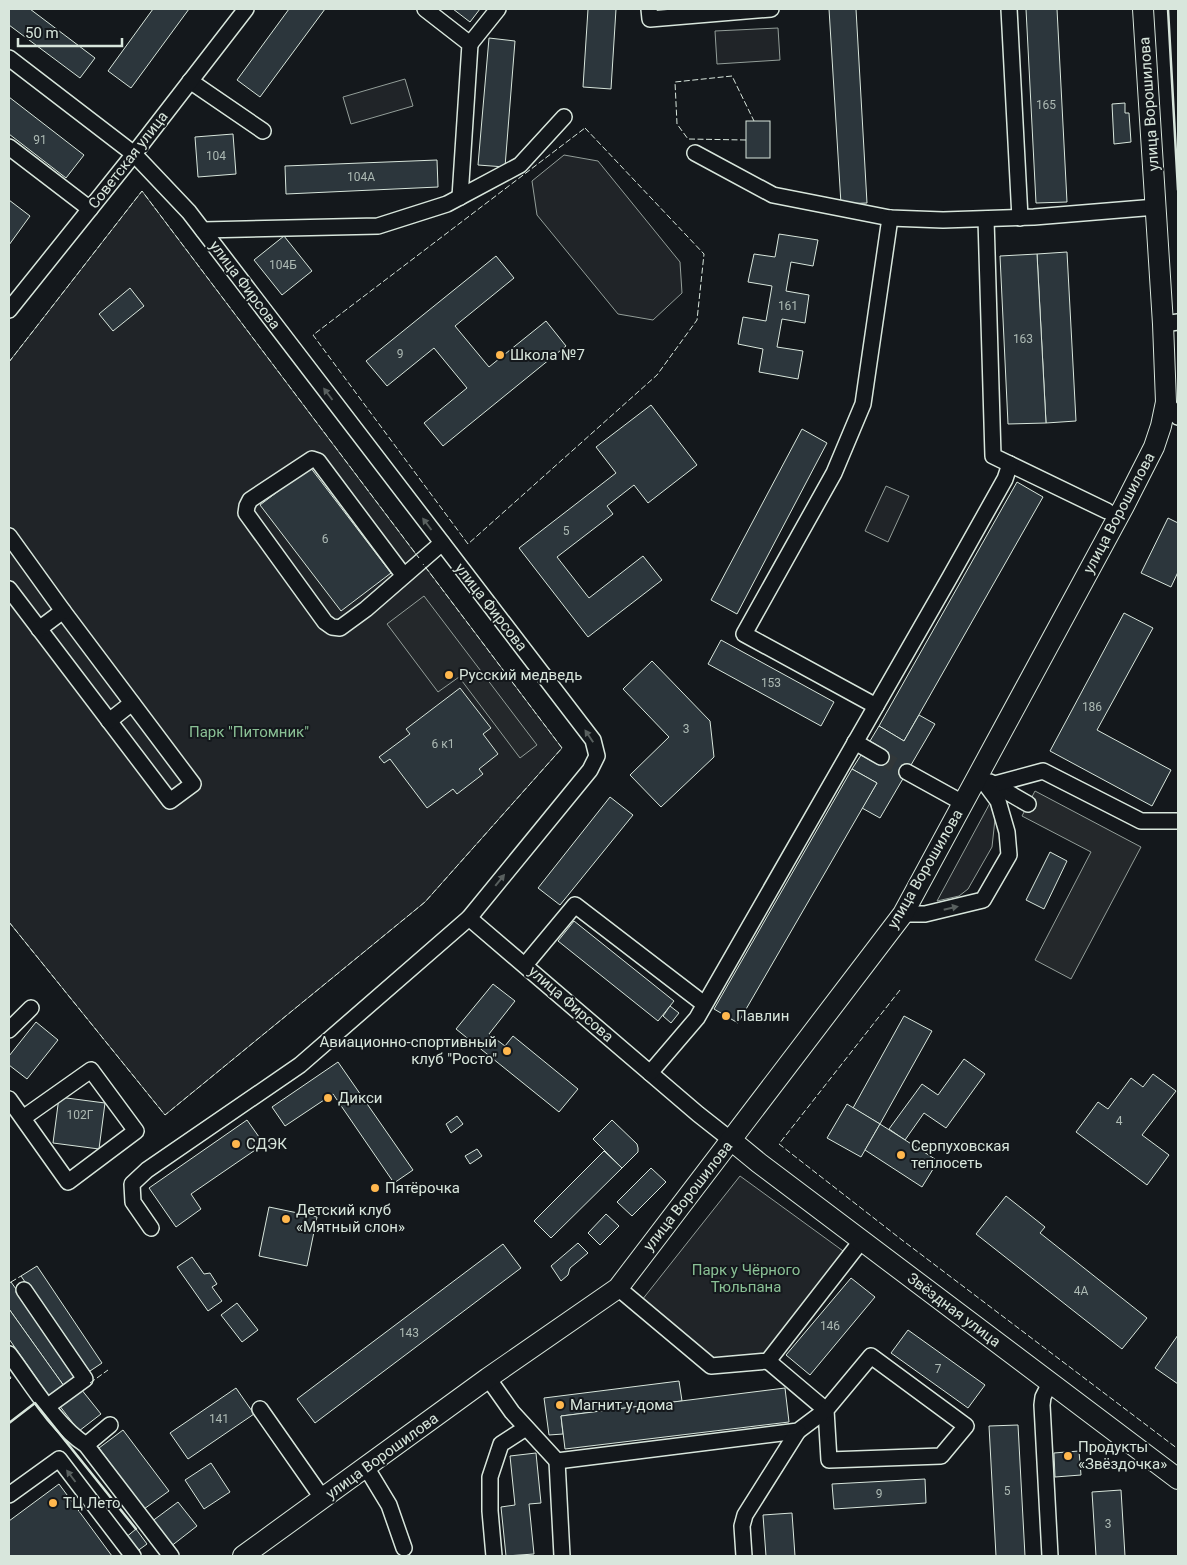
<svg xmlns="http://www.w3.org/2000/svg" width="1187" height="1565" font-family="Roboto,sans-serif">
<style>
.green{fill:#202428;stroke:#939e99}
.parking{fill:#24282b;stroke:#939e99}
.building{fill:#2c363c;stroke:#d8e6dc}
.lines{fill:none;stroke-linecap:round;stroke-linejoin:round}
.minor-tunnel{stroke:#313739;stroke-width:15;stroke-dasharray:15 8;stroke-linecap:butt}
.minor-casing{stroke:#d8e6dc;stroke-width:18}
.major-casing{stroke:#d8e6dc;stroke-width:22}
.minor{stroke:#14181c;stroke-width:15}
.major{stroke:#14181c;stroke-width:20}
.fence{stroke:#d8e6dc;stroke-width:1;stroke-dasharray:6 2.5;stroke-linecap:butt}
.wall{stroke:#d8e6dc;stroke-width:2.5}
.oneway{fill:#59605f}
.poi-dot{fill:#ffb74d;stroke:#14181c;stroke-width:2}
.labels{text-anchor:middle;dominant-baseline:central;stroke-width:4;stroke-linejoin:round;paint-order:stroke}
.number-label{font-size:12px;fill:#adbab4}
.street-label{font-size:15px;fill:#d8e6dc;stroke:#14181c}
.poi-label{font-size:15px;fill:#d8e6dc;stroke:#14181c;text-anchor:start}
.park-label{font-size:15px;fill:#8ac095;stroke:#14181c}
</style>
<rect width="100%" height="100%" fill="#14181c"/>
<g class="green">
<path d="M778,28L780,60L717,64L715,31Z"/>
<path d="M405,79L413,106L351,124L343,97Z"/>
<path d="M564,155L598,161L680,262L682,293L653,320L618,314L537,215L532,181Z"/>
<path d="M142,191L562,748L425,902L165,1115L9,922V362Z"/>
<path d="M886,486L909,496L888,542L865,531Z"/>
<path d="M990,803L995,819L992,847L968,889L959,896L937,901Z"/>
<path d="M740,1176L850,1256L768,1361L716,1362L642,1300Z"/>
</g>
<g class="parking">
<path d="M424,596L537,745L520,758L459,677L438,692L387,624Z"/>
<path d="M1035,791L1141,847L1071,979L1035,960L1091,852L1022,816Z"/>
</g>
<g class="building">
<path d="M9,9H30L95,58L80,78L9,25Z"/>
<path d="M153,9H189L131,88L108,71Z"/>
<path d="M289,9H325L260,97L237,80Z"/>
<path d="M453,9H480L470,22Z"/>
<path d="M588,9H616L611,89L583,87Z"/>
<path d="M829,9H856L867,203L841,204Z"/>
<path d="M1026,9H1057L1067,202L1036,203Z"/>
<path d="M489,38L515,41L505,167L478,165Z"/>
<path d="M9,97L84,155L66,178L9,134Z"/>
<path d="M1125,103V113H1129L1131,142L1114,144L1112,104Z"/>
<rect x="746" y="121" width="24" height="37"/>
<path d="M233,134L236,174L198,177L195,137Z"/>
<path d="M437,160L438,187L286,194L285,166Z"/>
<path d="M9,200L30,216L9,245Z"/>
<path d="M779,234L818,240L813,266L791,262L786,291L809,295L805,323L782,319L777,347L803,351L798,379L759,372L763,349L738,344L743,317L766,321L772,286L748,282L754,254L775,257Z"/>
<path d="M284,236L312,271L282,295L254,260Z"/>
<path d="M1067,252L1076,421L1046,423L1037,254Z"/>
<path d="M1037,254L1046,423L1008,424L1000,256Z"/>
<path d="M496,256L514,278L455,326L489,367L546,321L566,346L443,446L424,423L467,388L434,348L387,386L366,361Z"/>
<path d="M130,288L144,306L113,331L99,314Z"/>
<path d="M651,405L697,465L648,503L634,485L607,506L613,514L557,557L589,598L643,556L662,580L588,637L519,548L616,473L596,447Z"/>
<path d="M802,429L827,443L737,614L711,600Z"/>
<path d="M310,467L391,573L341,611L260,505Z"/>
<path d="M1017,482L1043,497L904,741L879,726Z"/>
<path d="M1168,518L1178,523V572L1171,587L1141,573Z"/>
<path d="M1124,613L1153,628L1097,730L1171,770L1152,806L1050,751Z"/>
<path d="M721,640L834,702L821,726L708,664Z"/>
<path d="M652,661L710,721L714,757L661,807L630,775L669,737L623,689Z"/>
<path d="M460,688L491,728L483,734L498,754L479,769L483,774L457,794L453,789L427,808L390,759L384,763L379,757L410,734L406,729Z"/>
<path d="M919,715L935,724L880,818L862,808L877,783L852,769L861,755L877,764L885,750L870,741L879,726L904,741Z"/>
<path d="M852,769L877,783L738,1023L714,1009Z"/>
<path d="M610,797L633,815L560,905L538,888Z"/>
<path d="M1050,852L1067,861L1044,909L1026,900Z"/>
<path d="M574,921L674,1001L658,1021L558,941Z"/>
<path d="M493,984L515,1001L489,1034L505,1046L513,1036L578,1089L559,1112L456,1029Z"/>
<path d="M670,1006L679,1013L671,1023L663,1016Z"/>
<path d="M904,1016L932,1031L880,1124L853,1108Z"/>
<path d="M36,1022L58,1040L27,1079L9,1065V1056Z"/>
<path d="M964,1059L985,1074L946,1128L924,1113L905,1140L889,1129L922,1084L938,1095Z"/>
<path d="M338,1062L413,1170L394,1183L333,1094L285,1126L272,1107Z"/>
<path d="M1153,1074L1176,1091L1142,1135L1169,1155L1147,1185L1076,1132L1098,1102L1108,1109L1131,1078L1143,1087Z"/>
<path d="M59,1097L105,1103L99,1149L53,1143Z"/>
<path d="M847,1104L880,1124L861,1157L827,1138Z"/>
<path d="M457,1116L463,1124L451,1133L446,1124Z"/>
<path d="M247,1120L264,1144L191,1194L201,1209L176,1227L149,1188Z"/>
<path d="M612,1120L637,1144L638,1148V1152L622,1168L593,1139Z"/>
<path d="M880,1124L938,1161L922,1187L865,1150Z"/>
<path d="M477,1149L482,1156L470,1164L465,1156Z"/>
<path d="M604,1151L622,1168L551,1238L534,1221Z"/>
<path d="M651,1168L666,1182L632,1216L617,1202Z"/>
<path d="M1006,1196L1045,1227L1040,1233L1147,1318L1122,1349L976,1234Z"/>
<path d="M269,1207L317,1217L307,1266L259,1256Z"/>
<path d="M606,1214L619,1226L600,1245L588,1233Z"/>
<path d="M578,1243L588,1253L570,1268L568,1275L561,1281L551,1266Z"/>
<path d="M503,1244L521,1268L315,1423L297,1399Z"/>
<path d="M192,1257L204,1274L210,1273L217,1284L212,1287L222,1301L208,1311L177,1267Z"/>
<path d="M37,1266L102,1363L87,1373L21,1276Z"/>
<path d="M851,1278L875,1297L810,1375L786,1355Z"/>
<path d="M11,1282L78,1376L64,1386L9,1309V1283Z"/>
<path d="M237,1303L258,1330L242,1342L221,1315Z"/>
<path d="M9,1309L64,1386L49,1396L9,1339Z"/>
<path d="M908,1330L985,1385L968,1408L891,1353Z"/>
<path d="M1178,1335V1384L1155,1368Z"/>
<path d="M679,1381L682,1401L561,1416L563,1434L549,1435L544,1398Z"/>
<path d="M236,1388L254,1414L188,1459L170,1433Z"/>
<path d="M785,1388L789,1422L565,1449L561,1416Z"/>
<path d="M81,1389L101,1414L79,1431L59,1405Z"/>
<path d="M1018,1425L1025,1556H996L989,1426Z"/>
<path d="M123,1430L169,1491L144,1509L99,1448Z"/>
<path d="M1079,1451L1081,1475L1055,1477L1054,1453Z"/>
<path d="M536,1453L541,1503L529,1504L534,1554L506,1556L501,1507L515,1505L510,1456Z"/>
<path d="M211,1463L230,1492L204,1509L185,1480Z"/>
<path d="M925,1479L926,1503L834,1509L832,1484Z"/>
<path d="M59,1484L112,1556H9V1521Z"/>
<path d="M1121,1490L1125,1556H1096L1092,1492Z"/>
<path d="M178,1502L197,1526L170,1547L151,1522Z"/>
<path d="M792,1513L795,1556H766L763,1515Z"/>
<path d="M136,1529L147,1544L136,1552L125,1538Z"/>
</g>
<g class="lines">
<path class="minor-tunnel" d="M881,757L907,772"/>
<defs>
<g id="minor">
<path d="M425,9L470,44L460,197"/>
<path d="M649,9L650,19L771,9"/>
<path d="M1009,9L1020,218"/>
<path d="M470,44L498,9"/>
<path d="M9,58L134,154L189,212L593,740L597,756L590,770L469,918L300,1065L147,1170L132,1184L133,1202L151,1228"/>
<path d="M190,81L263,131"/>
<path d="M9,147L90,209"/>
<path d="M695,153L773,195L890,218L943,220L1034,217L1156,207"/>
<path d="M986,219L993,456L1107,511"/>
<path d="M203,230L378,226L447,204L520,165L564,117"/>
<path d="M9,310L134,154L246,9"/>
<path d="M1163,324L1178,322"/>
<path d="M1166,402L1178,417"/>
<path d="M9,536L63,611L193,784L170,801L9,589"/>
<path d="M404,576L318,461L312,459L250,500L247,506L246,513L325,622L332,627L340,628L366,609L442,543"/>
<path d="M39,629L63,611"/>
<path d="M876,706L744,634L834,473L863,404L890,218"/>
<path d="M109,721L132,703"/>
<path d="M855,742L881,757"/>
<path d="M907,772L963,803"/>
<path d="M990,782L1028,804"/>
<path d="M995,784L1043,771L1141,821H1178"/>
<path d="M903,914H925L983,900L1009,855L1007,832L998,801L978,774"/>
<path d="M469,918L698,1114L731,1140"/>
<path d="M525,965L575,905L704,1004"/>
<path d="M9,1030L31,1008"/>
<path d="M650,1073L697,1018L950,577L1005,479L1010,464"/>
<path d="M9,1099L68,1182L136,1131L91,1070L23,1118"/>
<path d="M618,1288L711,1366L768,1361L862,1240"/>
<path d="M24,1290L85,1379L48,1406"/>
<path d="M9,1354C31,1383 55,1425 86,1445L171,1556"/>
<path d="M768,1361L826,1410L871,1356L966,1426L941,1456L829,1460L826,1410"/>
<path d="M488,1378L512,1412L557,1461L798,1431L826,1410"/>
<path d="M1050,1383L1043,1397L1042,1405L1050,1556"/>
<path d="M260,1409L323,1499"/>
<path d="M86,1445L110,1425"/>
<path d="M557,1461L562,1556"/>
<path d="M366,1467L389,1505L404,1548"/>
<path d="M9,1495L59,1459L133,1556"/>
<path d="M494,1556L490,1511V1477L501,1444L526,1428"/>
<path d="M744,1556L742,1526L745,1515L798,1431"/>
</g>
<g id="major">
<path d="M731,1140L759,1163L1178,1479"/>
<path d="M243,1556L488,1378L618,1288L903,914L1124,506L1154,447L1161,426L1166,402L1163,324L1143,9"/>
</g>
</defs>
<use href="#minor" class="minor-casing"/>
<use href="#major" class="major-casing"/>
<use href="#minor" class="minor"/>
<use href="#major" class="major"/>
<g class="fence">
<path d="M585,128L704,254L697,320L657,375L468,544L313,335Z"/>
<path d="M746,140L688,139L677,124L675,82L732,76L754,121"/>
<path d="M9,362L142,191L419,558"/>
<path d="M9,922L165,1115L425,902L562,748L423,564"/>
<path d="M900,990L779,1144L902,1240L1178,1449"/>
<path d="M11,1282L21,1276"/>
<path d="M9,1375L11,1378L9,1380"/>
<path d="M90,1383L108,1370"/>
</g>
<g class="wall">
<path d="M1168,9L1178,190"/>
<path d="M9,1423L35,1403L136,1529"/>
</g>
</g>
<defs><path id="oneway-solid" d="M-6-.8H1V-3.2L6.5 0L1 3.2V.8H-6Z" transform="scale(1.25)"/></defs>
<g class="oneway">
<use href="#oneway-solid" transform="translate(328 394) rotate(-127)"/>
<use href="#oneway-solid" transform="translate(427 524) rotate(-127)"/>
<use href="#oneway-solid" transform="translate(589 736) rotate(-124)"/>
<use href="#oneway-solid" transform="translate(500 880) rotate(-51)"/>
<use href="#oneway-solid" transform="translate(951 908) rotate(-13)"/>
<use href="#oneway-solid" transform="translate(71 1476) rotate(-127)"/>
</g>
<g class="poi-dot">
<circle cx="500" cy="355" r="5"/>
<circle cx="449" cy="675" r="5"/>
<circle cx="726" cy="1016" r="5"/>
<circle cx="507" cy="1051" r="5"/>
<circle cx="328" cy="1098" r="5"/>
<circle cx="236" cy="1144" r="5"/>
<circle cx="901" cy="1155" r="5"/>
<circle cx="375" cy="1188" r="5"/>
<circle cx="286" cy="1219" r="5"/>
<circle cx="560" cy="1405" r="5"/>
<circle cx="1068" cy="1456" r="5"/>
<circle cx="53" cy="1503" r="5"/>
</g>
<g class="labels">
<g class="number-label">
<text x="1046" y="105">165</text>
<text x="40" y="140">91</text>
<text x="216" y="156">104</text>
<text x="361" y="177">104А</text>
<text x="283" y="265">104Б</text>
<text x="788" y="306">161</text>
<text x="1023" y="339">163</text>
<text x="400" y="354">9</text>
<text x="566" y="531">5</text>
<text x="325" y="539">6</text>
<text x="771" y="683">153</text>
<text x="1092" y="707">186</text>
<text x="686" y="729">3</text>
<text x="443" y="744">6 к1</text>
<text x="80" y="1115">102Г</text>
<text x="1119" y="1121">4</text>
<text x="1081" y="1291">4А</text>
<text x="830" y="1326">146</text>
<text x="409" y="1333">143</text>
<text x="938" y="1369">7</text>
<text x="219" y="1419">141</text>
<text x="1007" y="1491">5</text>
<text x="879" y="1494">9</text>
<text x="1108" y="1524">3</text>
</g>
<g class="street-label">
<text transform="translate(1149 104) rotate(-94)">улица Ворошилова</text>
<text transform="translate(128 160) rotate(-52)">Советская улица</text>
<text transform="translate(245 285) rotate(53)">улица Фирсова</text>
<text transform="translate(1119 513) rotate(-62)">улица Ворошилова</text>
<text transform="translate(491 607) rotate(52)">улица Фирсова</text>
<text transform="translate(925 869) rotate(-60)">улица Ворошилова</text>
<text transform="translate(571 1004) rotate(41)">улица Фирсова</text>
<text transform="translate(688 1196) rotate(-52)">улица Ворошилова</text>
<text transform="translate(954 1310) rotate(37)">Звёздная улица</text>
<text transform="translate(382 1456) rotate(-36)">улица Ворошилова</text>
</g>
<g class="poi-label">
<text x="510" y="355">Школа №7</text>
<text x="459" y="675">Русский медведь</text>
<text x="736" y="1016">Павлин</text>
<text x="497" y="1042" text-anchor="end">Авиационно-спортивный<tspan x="497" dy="17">клуб "Росто"</tspan></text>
<text x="338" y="1098">Дикси</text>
<text x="246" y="1144">СДЭК</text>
<text x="911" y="1146">Серпуховская<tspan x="911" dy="17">теплосеть</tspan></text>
<text x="385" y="1188">Пятёрочка</text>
<text x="296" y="1210">Детский клуб<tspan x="296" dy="17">«Мятный слон»</tspan></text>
<text x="570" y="1405">Магнит у дома</text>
<text x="1078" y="1447">Продукты<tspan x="1078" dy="17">«Звёздочка»</tspan></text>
<text x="63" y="1503">ТЦ Лето</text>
</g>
<g class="park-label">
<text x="249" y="732">Парк "Питомник"</text>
<text x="746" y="1270">Парк у Чёрного<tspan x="746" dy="17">Тюльпана</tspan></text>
</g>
</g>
<rect width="1187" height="1565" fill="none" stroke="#d8e6dc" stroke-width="20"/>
<path d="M18 38v8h104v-8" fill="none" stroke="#d8e6dc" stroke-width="2.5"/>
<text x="25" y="38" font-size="15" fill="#d8e6dc" stroke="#14181c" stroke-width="4" paint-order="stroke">50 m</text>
</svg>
